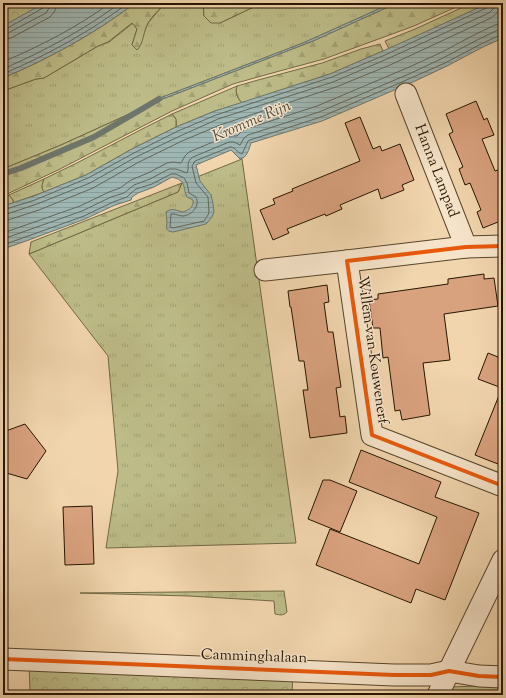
<svg xmlns="http://www.w3.org/2000/svg" width="506" height="698" font-family="'Sorts Mill Goudy',serif">
<style>
.grass{fill:url(#grass-tufts);stroke:#726844}
.forest{fill:url(#forest-firs);stroke:#726844}
.park{fill:url(#park-crowns);stroke:#726844}
.water{fill:url(#water-rules);stroke:#6e766b}
.lines{fill:none;stroke-linecap:round;stroke-linejoin:round}
.shore{stroke:#62665a;stroke-width:1}
.stream{stroke:#6e766b;stroke-width:6}
.building{fill:#d9a27f;stroke:#261500}
.minor-casing{stroke:#59452b;stroke-width:23}
.minor{stroke:#f6e4ca;stroke-width:21}
.cycleway-casing{stroke:#f6e4ca;stroke-width:6}
.cycleway{stroke:#e8590c;stroke-width:4}
.labels{text-anchor:middle;dominant-baseline:central;stroke-width:3;stroke-linejoin:round;paint-order:stroke}
.street-label{font-size:15px;fill:#261500;stroke:#f6e4ca}
.water-label{font-size:16px;font-style:italic;fill:#504d3f;stroke:#f6e4ca}
</style>
<defs>
<pattern id="grass-tufts" width="24" height="20" patternUnits="userSpaceOnUse"><rect width="24" height="20" fill="#bdbc88"/><path d="M3 7l-1-3M5 7V3M7 7l1-3M15 17l-1-3M17 17v-4M19 17l1-3" fill="none" stroke="#a2a174"/></pattern>
<pattern id="forest-firs" width="22" height="20" patternUnits="userSpaceOnUse"><rect width="22" height="20" fill="#bdbc88"/><path d="M5 1l3.5 6h-7zM16 11l3.5 6h-7z" fill="#a2a174"/></pattern>
<pattern id="park-crowns" width="20" height="18" patternUnits="userSpaceOnUse"><rect width="20" height="18" fill="#bdbc88"/><path d="M2 6a3 3 0 1 1 6 0M12 15a3 3 0 1 1 6 0" fill="none" stroke="#a2a174"/></pattern>
<pattern id="water-rules" width="6" height="5" patternUnits="userSpaceOnUse"><rect width="6" height="5" fill="#9eb6b3"/><path d="M0 2.5h6" fill="none" stroke="#889c98"/></pattern>
</defs>
<rect width="100%" height="100%" fill="#f1d5ad"/>
<filter id="stains"><feTurbulence type="fractalNoise" baseFrequency=".005" numOctaves="4"/><feColorMatrix values="0 0 0 0 .2 0 0 0 0 .09 0 0 0 0 .02 0 0 0 .5 -.17"/></filter>
<radialGradient id="worn" r=".72"><stop offset=".6" stop-color="#630" stop-opacity="0"/><stop offset="1" stop-color="#630" stop-opacity=".3"/></radialGradient>
<g class="grass">
<path d="M165,3H203L204,16L220,23L262,3H392L303,43L160,98L159,99L160,100L61,145L3,169V91L36,79L44,78L98,46L109,42L133,23L137,29L132,45L144,32L148,23Z"/>
<path d="M472,3H489L389,49L385,41L415,29Z"/>
<path d="M237,86C235,93 237,97 242,103L215,111L176,127C177,123 176,117 172,114Z"/>
<path d="M242,159L296,543L106,548L118,471L108,356L29,254L178,192L182,183Z"/>
<path d="M44,179C42,185 41,187 44,192L13,203V200L9,195Z"/>
<path d="M284,591L287,612C283,616 280,615 275,614L274,601L189,596L80,593Z"/>
<path d="M479,686L503,687V695H446L449,687Z"/>
</g>
<g class="forest">
<path d="M135,3H165C160,9 152,16 148,23C143,32 144,43 137,50L132,45L137,29L132,23L108,42L98,46L44,78L36,79L3,91V78C50,58 94,34 135,3Z"/>
<path d="M203,3H262L220,23H211L204,16Z"/>
<path d="M397,3H465L414,26L324,59L265,75L233,84L172,111L60,169L3,196V169L61,145L160,100L313,41Z"/>
<path d="M380,44L383,51L330,74L242,103C237,97 235,93 237,86L258,80L322,63L361,49Z"/>
<path d="M172,114L176,119V127L132,149L86,175L44,192C41,187 42,185 44,179C87,159 129,135 172,114Z"/>
<path d="M182,183L178,192L29,254L31,242Z"/>
<path d="M9,195L13,200V203L3,206V198Z"/>
</g>
<g class="park">
<path d="M3,3H99L3,45Z"/>
<path d="M29,664L293,670L292,695H223L30,691Z"/>
</g>
<g class="water">
<path d="M44,3H135C94,34 50,58 3,78V26Z"/>
<path d="M392,3H397L313,41L160,100L159,99L160,98L303,43Z"/>
<path d="M489,3H503V38L483,47L447,66L413,82L322,121L251,143C249,149 247,158 240,159L231,150L196,165L200,181L211,195L213,204L214,212L212,217L206,224L173,232C166,231 166,229 167,223C167,219 166,216 166,212C172,207 177,211 183,212C189,210 194,207 193,200L187,197C182,186 187,181 172,177L154,187L138,193L132,197L131,200L115,205L85,219L26,241L3,249V206L34,196L86,175L132,149L176,127L215,111L330,74L383,51Z"/>
</g>
<g class="lines">
<g class="shore">
<path d="M3,29H6L43,8L45,6V3"/>
<path d="M3,34L8,33L46,13L49,8L50,3"/>
<path d="M3,40L11,38L50,17L55,11L56,3"/>
<path d="M3,62C40,46 78,27 110,3"/>
<path d="M3,69C44,51 84,30 120,3"/>
<path d="M3,74C47,55 90,32 128,3"/>
<path d="M3,210L35,200L88,178L134,153L178,131L216,115L332,77L385,55L486,8L489,6V3"/>
<path d="M3,215L7,214L37,204L90,183L136,157L180,136L218,119L333,82L387,59L489,13L493,9L494,3"/>
<path d="M3,221L8,220L39,210L93,188L139,162L182,141L220,125L336,87L390,65L491,18L498,12L500,3"/>
<path d="M3,233L80,206L109,192L120,188L131,180L148,173L167,163L173,162L181,163L185,156L189,152L225,137L230,136H237L242,131L246,129L317,106L407,68L440,53L476,34L495,25L503,24"/>
<path d="M3,239L82,211L111,197L124,193L134,185L150,179L169,169H176L187,173C190,167 185,162 193,157L229,142H234L240,145L244,138L248,135L319,112L409,74L443,58L479,39L498,30H503"/>
<path d="M3,245L84,216L113,202L127,197L130,194L136,189L152,184L171,174H176L184,178L187,183L189,193L196,197C200,205 193,215 183,216C178,216 175,213 171,214L170,227L173,228L204,221L208,215L209,212L208,197L196,183L192,166L195,161L230,147C236,147 237,153 242,154L248,141L250,140L321,117L411,78L445,63L481,44L500,35H503"/>
</g>
<path class="stream" d="M3,174L21,168L94,137L159,99"/>
</g>
<g class="building">
<path d="M476,101L484,120L487,118L494,135L482,139L495,171L503,168V220L483,228L477,212L481,210L470,183L465,185L459,169L463,167L449,134L453,132L446,114Z"/>
<path d="M360,117L373,149L380,146L382,151L400,144L414,180L402,185L404,190L381,199L378,189L340,205L342,209L326,216L325,214L287,229L289,233L273,240L260,210L275,204L273,199L293,191L292,189L360,161L345,123Z"/>
<path d="M484,274V279L494,278L498,306L444,314L450,360L423,363L430,415L402,420L400,410L395,411L388,357L383,358L380,328H373L369,300L378,299V294L448,284V279Z"/>
<path d="M327,285L329,302L324,303L326,318L328,332H333L341,387L336,388L338,402L340,417L345,416L347,433L310,438L303,390H308L304,361H299L291,307H290L288,291Z"/>
<path d="M488,353L503,359V466L475,455L502,388L478,379Z"/>
<path d="M25,424L46,451L27,479L3,472V432Z"/>
<path d="M361,450L441,482L435,497L479,513L445,600L416,589L411,603L316,565L330,529L419,564L437,517L349,482Z"/>
<path d="M323,480H330L357,491L340,532L308,519Z"/>
<path d="M92,506L94,564L65,565L63,507Z"/>
</g>
<g class="lines">
<defs>
<g id="minor">
<path d="M406,94L466,247"/>
<path d="M503,246L466,247L347,261L372,435L503,486"/>
<path d="M265,270L347,261"/>
<path d="M3,659L394,675H431L449,671L479,676L503,677"/>
<path d="M438,695L449,671L503,560"/>
</g>
</defs>
<use href="#minor" class="minor-casing"/>
<use href="#minor" class="minor"/>
<defs>
<g id="cycleway">
<path d="M503,246L466,247L347,261L372,435L503,486"/>
<path d="M3,659L394,675H431L449,671L479,676L503,677"/>
</g>
</defs>
<use href="#cycleway" class="cycleway-casing"/>
<use href="#cycleway" class="cycleway"/>
</g>
<g class="labels">
<g class="street-label">
<text transform="translate(436 171) rotate(69)">Hanna Lampad</text>
<text transform="translate(372 350) rotate(82)">Willem van Kouwenerf</text>
<text transform="translate(254 657) rotate(2)">Camminghalaan</text>
</g>
<g class="water-label">
<text transform="translate(252 122) rotate(-23)">Kromme Rijn</text>
</g>
</g>
<rect width="506" height="698" fill="none" stroke="#f1d5ad" stroke-width="16"/>
<rect x="4" y="4" width="498" height="690" fill="none" stroke="#261500" stroke-width="2"/>
<rect x="8" y="8" width="490" height="682" fill="none" stroke="#261500"/>
<rect width="100%" height="100%" filter="url(#stains)"/>
<rect width="100%" height="100%" fill="url(#worn)"/>
</svg>
